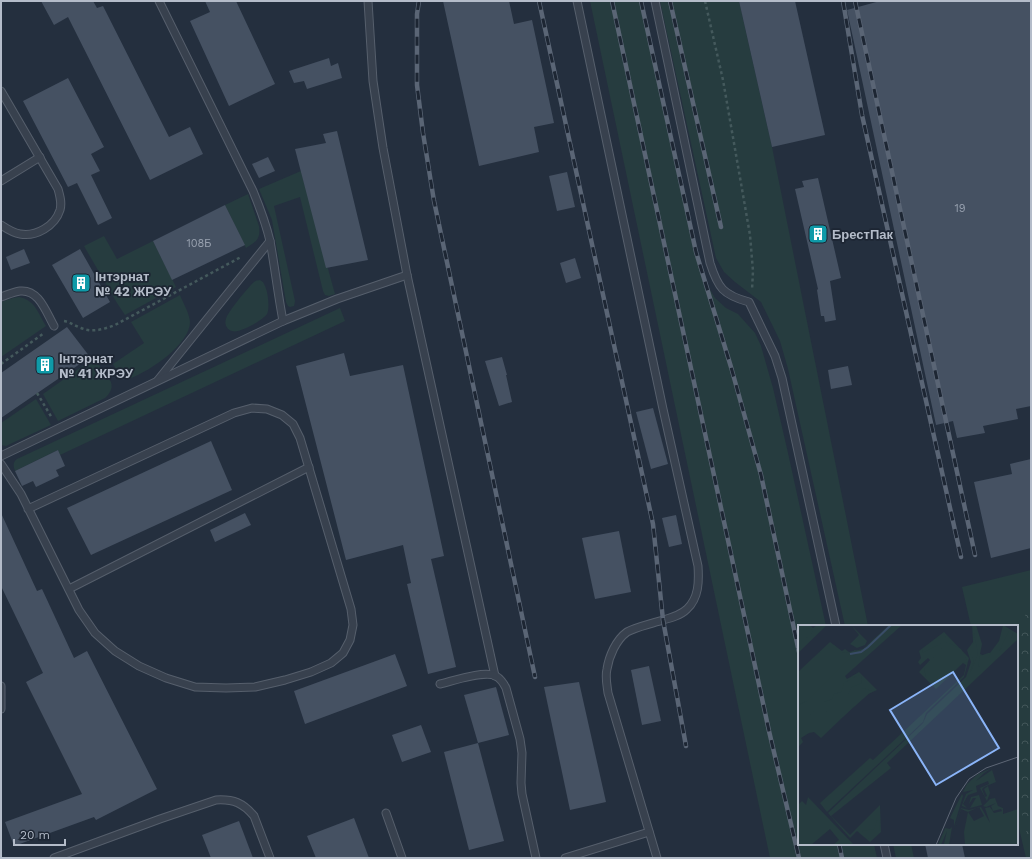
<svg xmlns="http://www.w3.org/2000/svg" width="1032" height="859" font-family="'Work Sans',sans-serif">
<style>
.green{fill:#263c3f}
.forest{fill:url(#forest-crowns)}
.building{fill:#455162}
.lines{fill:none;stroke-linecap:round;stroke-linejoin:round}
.lane-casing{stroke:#565f6c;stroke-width:9}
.path{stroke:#44595c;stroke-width:2.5;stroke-dasharray:3 3;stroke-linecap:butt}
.lane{stroke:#38414e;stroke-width:7}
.rail-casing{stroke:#5a6575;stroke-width:4.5}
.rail{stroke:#1d2633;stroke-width:3;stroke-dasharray:9;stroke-linecap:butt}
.labels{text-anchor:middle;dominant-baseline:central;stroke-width:3.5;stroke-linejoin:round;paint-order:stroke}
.number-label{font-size:11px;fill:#98a1af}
.poi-label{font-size:13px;font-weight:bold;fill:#b4bcc9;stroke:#1d2633;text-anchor:start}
.inset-river{fill:none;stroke:#394c67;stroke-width:2}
.inset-road{fill:none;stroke:#5e6776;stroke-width:1}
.view{fill:#8ab4f8;fill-opacity:0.15;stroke:#8ab4f8;stroke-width:2}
.inset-edge{fill:none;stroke:#b4bcc9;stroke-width:2}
</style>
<defs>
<pattern id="forest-crowns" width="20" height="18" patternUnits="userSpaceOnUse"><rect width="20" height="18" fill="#263c3f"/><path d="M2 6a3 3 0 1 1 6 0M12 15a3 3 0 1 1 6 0" fill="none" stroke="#435659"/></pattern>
</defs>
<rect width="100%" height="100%" fill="#242f3e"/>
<g class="green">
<path d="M590,1H641L696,252L706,283L715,298L726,308L738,314L746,323L755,333L761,346L773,388L788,453L826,626H799V844H874L877,858H770Z"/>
<path d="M660,1H739L772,147L868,626H845L788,369L780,341L761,302L735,282L724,272L716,258Z"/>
<path d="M301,171L335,294L329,296L325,295L323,291L300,197L274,206L295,301L294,306L290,307L288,306L286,302L272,220L259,189Z"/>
<path d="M248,194L259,226C261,239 256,242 246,248L225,205Z"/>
<path d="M104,236L117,259L153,241L176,287L125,315L117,303L84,246Z"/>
<path d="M260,280C262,282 263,281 264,284C268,290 270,308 267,314C263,320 239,334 232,331C227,330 224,324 226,319C227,313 249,286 254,282C257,280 256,281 260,280Z"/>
<path d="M180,295C183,303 189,312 190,322C190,344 150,371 131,378C121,378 118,372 113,364L144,343L131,322Z"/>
<path d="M19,297C35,300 38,313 46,326L1,357V302L13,298Z"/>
<path d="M340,308L345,321L60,455L58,450L15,471C13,465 13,462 17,459Z"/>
<path d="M94,358L111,382C113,389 110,393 105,398L58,421L43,394Z"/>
<path d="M36,399L51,425L10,444L6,446L1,445V423Z"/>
<path d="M1031,570V858H1026L1017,820V626H971L962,587Z"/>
<path d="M893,844H911L914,858H896Z"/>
</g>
<path class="forest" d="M1031,602V851L1017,792V626L1024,618Z"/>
<g class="building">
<path d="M41,1H93L97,8L103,6L169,137L190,127L203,154L150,180L68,17L54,25Z"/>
<path d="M205,1H236L275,84L229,106L190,21L210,12Z"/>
<path d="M443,1H509L514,24L532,20L554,123L534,127L539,152L479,166Z"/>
<path d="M739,1H795L825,135L772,147Z"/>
<path d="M880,1H1031V406L1016,409L1018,419L983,426L985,433L957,438L953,421L936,425L847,10Z"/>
<path d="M329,58L331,66L338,63L342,78L307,89L304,81L294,83L289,71Z"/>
<path d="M68,78L104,147L91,154L100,171L91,175L112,218L98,225L77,183L68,187L23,101Z"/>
<path d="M337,131L368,260L326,268L295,149L326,143L323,134Z"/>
<path d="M268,157L275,171L259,178L252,164Z"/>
<path d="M567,172L575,207L557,211L549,176Z"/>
<path d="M818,178L841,278L830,281L836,320L825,322L824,316H821L817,290L818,289L795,189L804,187L802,181Z"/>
<path d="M225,205L245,245L172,280L153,241Z"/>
<path d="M24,249L30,263L11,270L6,257Z"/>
<path d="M80,249L110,302L83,318L52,265Z"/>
<path d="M575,258L581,278L566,283L560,263Z"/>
<path d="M67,327L90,357L1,418V373Z"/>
<path d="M344,353L350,376L403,365L444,556L431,559L456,667L428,674L407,584L411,583L403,545L346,560L296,366Z"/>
<path d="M502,357L507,375H506L512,402L499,406L485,361Z"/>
<path d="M848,366L852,385L831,389L828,370Z"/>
<path d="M653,408L668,464L651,469L636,412Z"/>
<path d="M211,441L232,490L91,555L67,508Z"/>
<path d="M58,450L65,466L56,470L59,476L36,487L33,481L22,486L15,471Z"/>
<path d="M1031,459V548L991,558L974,482L1012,474L1010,464Z"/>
<path d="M1,513L37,591L42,589L74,658L87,651L157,789L96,820L94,817L14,846L5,822L82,794L26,682L43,673L1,586Z"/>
<path d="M245,513L251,525L215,542L210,530Z"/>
<path d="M676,515L682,544L669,547L662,518Z"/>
<path d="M619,531L631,592L595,599L582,538Z"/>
<path d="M395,654L407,686L305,724L294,691Z"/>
<path d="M649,666L661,721L642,725L631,670Z"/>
<path d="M579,682L606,802L570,810L544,687Z"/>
<path d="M496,687L509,735L478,743L464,695Z"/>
<path d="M421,725L431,752L402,762L392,735Z"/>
<path d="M478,743L504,841L469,850L444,752Z"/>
<path d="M354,818L369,858H316L307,836Z"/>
<path d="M239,821L253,858H211L202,835Z"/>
<path d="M925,844H962L965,858H928Z"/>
</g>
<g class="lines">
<defs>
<g id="lane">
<path d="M159,1L253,191C260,208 266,224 270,241C275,268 278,295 283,321"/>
<path d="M368,1L373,81L383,148L407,275L495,676"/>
<path d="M577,1L663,409L698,566C699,581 699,598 687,609C679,617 666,619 656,622C647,625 636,627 627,632C616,640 609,656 607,669C605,677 607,685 608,693L657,858"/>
<path d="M655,1L710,263C718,288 723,295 749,302L775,356L782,378L836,626"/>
<path d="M1,91L58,189C60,196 62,203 60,210C55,226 36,237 20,234C13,233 7,229 1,225"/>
<path d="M1,181L40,157"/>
<path d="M1,297C7,295 13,292 20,291C39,289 46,312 54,326"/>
<path d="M158,380L270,241"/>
<path d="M1,456L283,321L337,299L407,275"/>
<path d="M1,464L21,494L79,610L95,633L115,651L139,666L166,678L195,687L226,688L255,687L285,680L311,672L331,663L343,653L350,640L353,625L351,609L300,438L293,424L282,415L267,409L252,408L234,413L28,509"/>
<path d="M69,589L309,467"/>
<path d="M440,684C453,681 484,670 496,676C501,679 504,684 506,688L520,739L522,753L521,783L522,794L536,858"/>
<path d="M1,686V709"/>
<path d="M386,813L402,858"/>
<path d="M884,844L887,858"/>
<path d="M54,858L160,819L216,800C234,799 243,803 254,816L270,858"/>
<path d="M565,858L649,832"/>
</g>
</defs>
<use href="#lane" class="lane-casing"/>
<g class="path">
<path d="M705,1L723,80L750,235L753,271L752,290"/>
<path d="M64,321C70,322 75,326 81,328C93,333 104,329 115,325L241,257"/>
<path d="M1,364L44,333"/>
<path d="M37,393L52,418"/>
</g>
<use href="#lane" class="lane"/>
<defs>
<g id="rail">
<path d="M419,1L417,14V85L423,133L434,201L535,677"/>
<path d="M539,1L653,524L663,620L686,746"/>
<path d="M612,1L769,731L799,858"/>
<path d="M641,1L696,252L731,367L761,475L799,652"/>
<path d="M670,1L721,227"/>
<path d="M843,1L862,115L961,557"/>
<path d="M855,1L975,555"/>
<path d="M839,844L842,858"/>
</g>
</defs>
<use href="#rail" class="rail-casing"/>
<use href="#rail" class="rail"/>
</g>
<defs>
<symbol id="building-square" viewBox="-11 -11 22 22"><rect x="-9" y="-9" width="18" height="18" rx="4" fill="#0f9aa8" stroke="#1d2633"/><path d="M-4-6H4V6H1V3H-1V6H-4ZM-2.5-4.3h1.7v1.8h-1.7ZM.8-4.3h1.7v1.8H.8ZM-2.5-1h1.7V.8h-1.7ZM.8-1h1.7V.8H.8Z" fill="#fff"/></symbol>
</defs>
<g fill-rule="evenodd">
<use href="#building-square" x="807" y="223" width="22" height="22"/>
<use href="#building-square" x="70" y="272" width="22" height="22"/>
<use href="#building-square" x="34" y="354" width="22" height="22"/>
</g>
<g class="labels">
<g class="number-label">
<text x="960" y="208">19</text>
<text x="199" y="243">108Б</text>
</g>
<g class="poi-label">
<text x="832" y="234">БрестПак</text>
<text x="95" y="276">Інтэрнат<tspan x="95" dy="15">№ 42 ЖРЭУ</tspan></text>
<text x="59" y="358">Інтэрнат<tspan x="59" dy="15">№ 41 ЖРЭУ</tspan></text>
</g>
</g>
<g transform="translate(798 625)">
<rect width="220" height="220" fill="#242f3e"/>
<path d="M0,0H12L15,3L19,0H29L0,28ZM53,0L69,16L67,20L59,23L52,19L61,10ZM91,0H104L47,51L49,54L61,47L79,65L68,70L23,113L16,107L11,108L3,113L5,117L0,122V47L32,17L44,26L47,24L51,27L65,24ZM174,0H178L184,19L182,29L189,32L201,16L205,0L220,9L219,15L89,138L93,143L33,191L52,210L82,180L83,207L72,217L59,206L52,213L30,188L125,98L129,89L168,52L173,37L169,25L175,17ZM146,7L171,33L166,52L128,88L125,97L29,187L22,178L72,133L75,135L166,50L168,40L165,38L138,64L121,47L132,35L130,33L122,40L120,37L123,33L121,26ZM194,143L186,148L178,156L194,145L198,157L186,162L184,164L187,172L189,171L186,164L190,161L192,168L189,176L182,163L191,159L190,156L178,161L179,167L170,170L165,179L169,183L164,181V180L168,169L175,165L165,167L169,159L180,149ZM164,169L165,171L156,201V195L152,193ZM181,170L184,180L172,183L178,173H175L171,179L173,172ZM10,172L56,220H35L41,215L32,204L13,220H0V180L4,176L8,180ZM197,173L200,181L205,183V189L220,184V220H167L166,207L170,187L163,184L152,220L163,183L171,185L183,182L192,198L187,183L192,182L196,188L204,186L203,184L195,186L193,181L198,178L188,182L185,181L192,174ZM181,182L186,191L176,196L170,187ZM154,202L151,220L146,219L149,206L143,220H140L147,203L152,204Z" fill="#263c3f" fill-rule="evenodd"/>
<path d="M0,0H11L15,7L0,21ZM211,6L215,8L214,12L201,26ZM145,8L148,12L142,19L124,28L125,24ZM176,8L180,29L172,48L176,35L170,25L175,19ZM149,17L163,24L170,37L164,38L143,58H134L128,52L126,44ZM30,20H36L44,27L51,28L57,25L61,27L53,32L9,76L0,80V48ZM190,28H193L191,32L180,42L182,31ZM60,50L63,51L64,58L54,62L50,69H58L64,63L74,66L40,96L29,86L1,113L4,116L0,119V101L26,77L34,74L36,69L43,67L46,58ZM79,195L82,196L81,206L71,214L64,206L76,204Z" fill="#263c3f"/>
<path class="inset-river" d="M52,29L63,27L70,22L93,0"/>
<path class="inset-road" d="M138,220L158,173L171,154L188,143L220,132"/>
<path class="view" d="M155,47L201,123L138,160L92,85Z"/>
<rect width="220" height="220" class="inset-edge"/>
</g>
<rect width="1032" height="859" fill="none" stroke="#b4bcc9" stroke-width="4"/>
<path d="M14 839v6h51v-6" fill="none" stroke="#b4bcc9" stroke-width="2"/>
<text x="20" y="839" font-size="12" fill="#b4bcc9" stroke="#1d2633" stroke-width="3" paint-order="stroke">20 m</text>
</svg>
